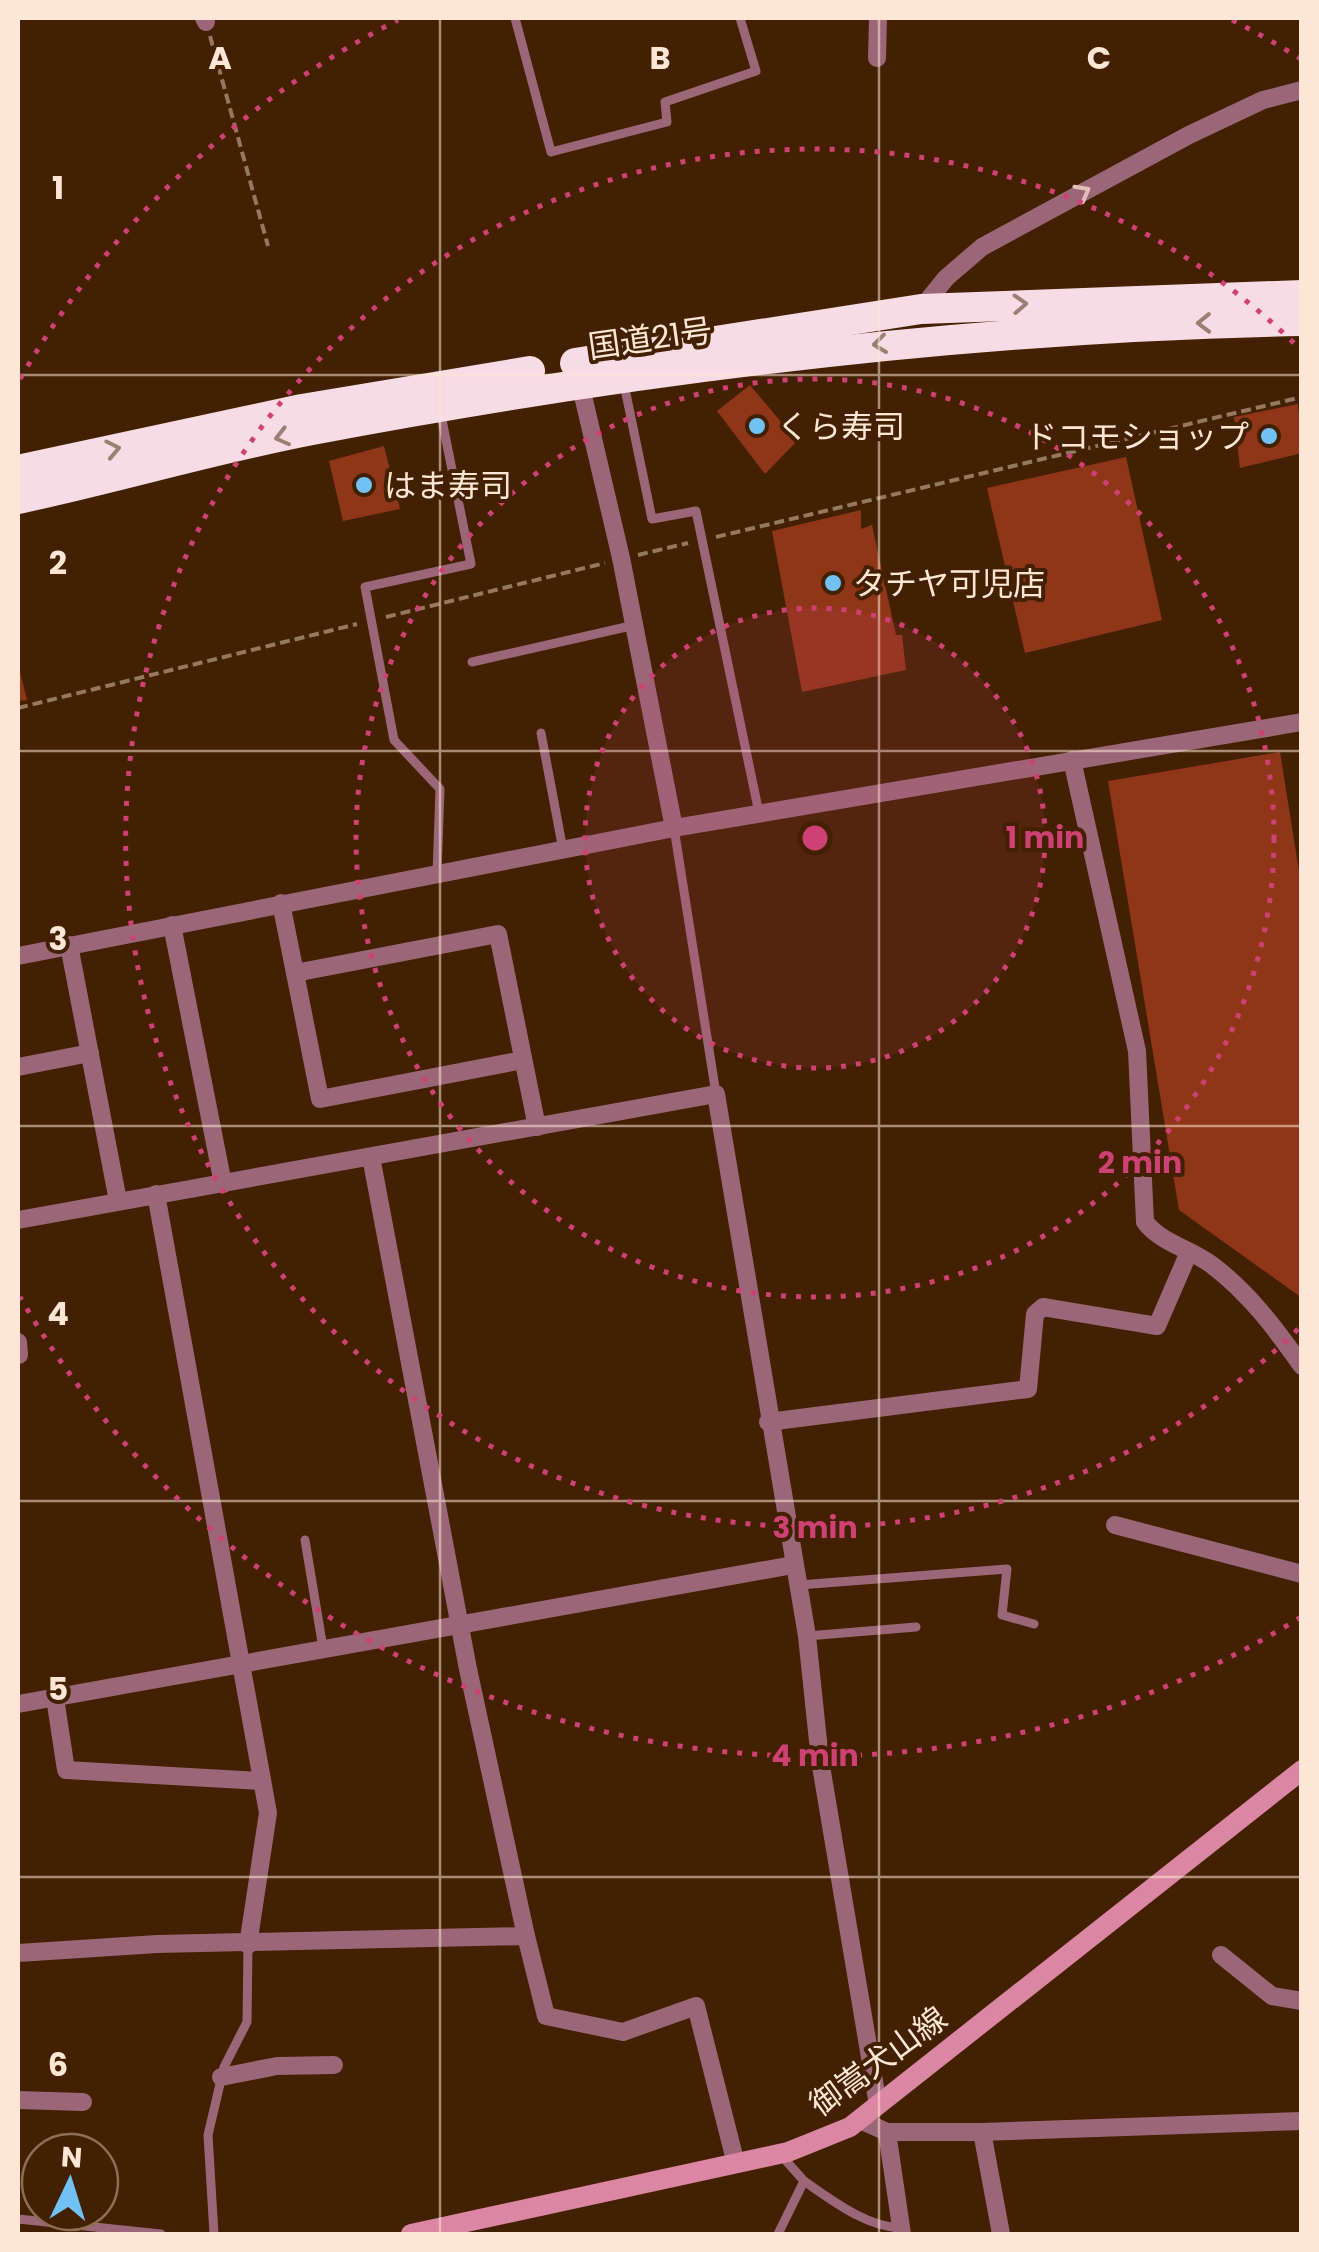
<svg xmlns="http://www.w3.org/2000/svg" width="1319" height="2252" font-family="Poppins,'Noto Sans JP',sans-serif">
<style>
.building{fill:#903618}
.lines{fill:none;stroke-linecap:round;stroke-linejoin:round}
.path{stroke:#957860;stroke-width:4;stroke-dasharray:10 5;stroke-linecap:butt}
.lane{stroke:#9b6677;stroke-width:9}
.street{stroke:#9b6677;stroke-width:18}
.secondary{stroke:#db86a3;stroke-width:20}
.highway{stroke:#f8dce5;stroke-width:30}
.oneway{stroke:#e0c0ba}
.oneway2{stroke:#9d7e73}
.grid{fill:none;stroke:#fde6d6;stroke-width:2.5;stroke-opacity:0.55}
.ring{fill:none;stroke:#ce4174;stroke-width:5;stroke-dasharray:5 10}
.poi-dot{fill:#71c1f5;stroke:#422001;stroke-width:4}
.labels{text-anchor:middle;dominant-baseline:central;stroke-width:8;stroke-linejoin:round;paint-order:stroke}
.street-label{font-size:32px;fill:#fde6d6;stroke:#422001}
.poi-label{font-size:32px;fill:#fde6d6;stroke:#422001;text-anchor:start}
.grid-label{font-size:32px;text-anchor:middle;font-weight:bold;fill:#fde6d6;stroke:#422001;stroke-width:8;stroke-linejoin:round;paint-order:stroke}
.centre{fill:#ce4174;stroke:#422001;stroke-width:5}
.ring-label{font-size:30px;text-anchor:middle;font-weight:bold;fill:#ce4174;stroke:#422001;stroke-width:8;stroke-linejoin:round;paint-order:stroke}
</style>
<rect width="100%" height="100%" fill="#422001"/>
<g class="building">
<path d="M750,385L797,441L765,474L717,411Z"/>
<path d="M1298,404L1302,453L1240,468L1234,417Z"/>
<path d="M384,446L400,509L343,521L329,461Z"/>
<path d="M1126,457L1162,620L1025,653L987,488Z"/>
<path d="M861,510V529L872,525L896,635H902L906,670L802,692L772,531Z"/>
<path d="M18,668H19L27,700L18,701Z"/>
<path d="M1280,752L1302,890V1298L1179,1210L1108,781Z"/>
</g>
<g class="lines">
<g class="path">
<path d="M210,36L268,246"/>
<path d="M716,537L1302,397"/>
<path d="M638,555L688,543"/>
<path d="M386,617L605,563"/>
<path d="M18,708L357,624"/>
</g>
<g class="lane">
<path d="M515,18L551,152L667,122L665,102L756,71L740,18"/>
<path d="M624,384L652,519L696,511L759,813"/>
<path d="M472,662L635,625"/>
<path d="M541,733L563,850"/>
<path d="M674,828L716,1094"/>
<path d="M437,874L440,789L394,740L365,587L471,564L440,410"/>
<path d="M305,1540L323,1648"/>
<path d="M799,1585L1007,1569L1002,1615L1034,1624"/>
<path d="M807,1636L916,1627"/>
<path d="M780,2154L804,2181"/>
<path d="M18,2219L161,2234"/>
<path d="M214,2234L208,2135L224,2067L247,2022L248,1945"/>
<path d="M778,2234L804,2181C833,2201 865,2226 901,2228"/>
</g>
<g class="street">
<path d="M204,18L206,22"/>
<path d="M877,58L878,18"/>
<path d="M921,309L946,278L982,247L1189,135L1263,100L1302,90"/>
<path d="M580,383L621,558L674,828"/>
<path d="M1072,760L1137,1051L1145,1222C1161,1243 1191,1249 1212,1265C1249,1293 1275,1328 1302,1366"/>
<path d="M281,903L295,973L498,934L537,1127"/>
<path d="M172,925L223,1184"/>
<path d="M69,945L118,1201"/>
<path d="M18,956L674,828L1302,722"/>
<path d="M295,973L320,1099L523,1060"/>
<path d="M18,1067L90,1053"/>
<path d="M371,1157L468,1669L526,1936"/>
<path d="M156,1194L268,1813L248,1945"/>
<path d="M18,1220L716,1094L807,1636L820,1760L878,2105"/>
<path d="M18,1342L19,1355"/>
<path d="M768,1422L1028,1389L1035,1314L1043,1307L1157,1326L1189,1252"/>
<path d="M1115,1525L1302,1574"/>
<path d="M55,1698L66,1770L262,1781"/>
<path d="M18,1704L793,1565"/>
<path d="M18,1953L157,1944L526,1936L546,2016L623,2032L696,2006L736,2164"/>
<path d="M1221,1955L1272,1996L1302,2001"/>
<path d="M221,2077L277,2066L334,2065"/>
<path d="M18,2100L83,2102"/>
<path d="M860,2120L887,2132H982L1302,2121"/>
<path d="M887,2132L902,2234"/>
<path d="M982,2132L1001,2234"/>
</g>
<path class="secondary" d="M411,2234L788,2152L850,2127L1302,1770"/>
<g class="highway">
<path d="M575,363L921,309L1302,295"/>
<path d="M18,470L302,409L530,371"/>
<path d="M18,499C116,478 213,449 312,430C639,368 968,327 1302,321"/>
</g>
</g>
<defs><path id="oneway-chevron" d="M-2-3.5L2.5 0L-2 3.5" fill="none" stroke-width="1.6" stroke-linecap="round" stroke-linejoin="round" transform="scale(2.5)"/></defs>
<use class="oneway" href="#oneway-chevron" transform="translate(1083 192) rotate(-29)"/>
<g class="oneway2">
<use href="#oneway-chevron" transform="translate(1020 304) rotate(-3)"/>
<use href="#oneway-chevron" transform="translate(1204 323) rotate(179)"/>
<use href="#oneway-chevron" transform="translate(880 344) rotate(173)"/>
<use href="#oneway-chevron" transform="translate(282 437) rotate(166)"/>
<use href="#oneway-chevron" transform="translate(113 449) rotate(-12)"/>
</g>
<path class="grid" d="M440,18V2234M879,18V2234M18,375H1302M18,751H1302M18,1126H1302M18,1501H1302M18,1877H1302"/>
<circle cx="815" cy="838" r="230" fill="#ce4174" fill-opacity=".12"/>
<g class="ring">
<circle cx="815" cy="838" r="230"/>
<circle cx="815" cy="838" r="459"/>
<path d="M1298 1329A689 689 0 1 1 1298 347"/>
<path d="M1301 1617A918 918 0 0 1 20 1297M20 379A918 918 0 0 1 398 20M1232 20A918 918 0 0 1 1301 59"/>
</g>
<g class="poi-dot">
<circle cx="757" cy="426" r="10"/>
<circle cx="1269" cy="436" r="10"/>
<circle cx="364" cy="485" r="10"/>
<circle cx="833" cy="583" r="10"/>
</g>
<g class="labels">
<g class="street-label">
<text transform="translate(650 338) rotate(-8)">国道21号</text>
<text transform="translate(878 2061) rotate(-36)">御嵩犬山線</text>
</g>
<g class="poi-label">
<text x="777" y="426">くら寿司</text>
<text x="1249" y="436" text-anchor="end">ドコモショップ</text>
<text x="384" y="485">はま寿司</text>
<text x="853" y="583">タチヤ可児店</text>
</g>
</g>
<g class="grid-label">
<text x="220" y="69">A</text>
<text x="660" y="69">B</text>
<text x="1099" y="69">C</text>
<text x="58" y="199">1</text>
<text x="58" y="574">2</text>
<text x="58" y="950">3</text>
<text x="58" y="1325">4</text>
<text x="58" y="1700">5</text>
<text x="58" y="2076">6</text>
</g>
<circle cx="815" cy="838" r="15" class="centre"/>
<g class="ring-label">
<text x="1045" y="848">1 min</text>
<text x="1140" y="1173">2 min</text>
<text x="815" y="1538">3 min</text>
<text x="815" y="1766">4 min</text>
</g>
<rect width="1319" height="2252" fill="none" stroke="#fde6d6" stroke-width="40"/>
<g transform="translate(70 2182) rotate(4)"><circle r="48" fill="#422001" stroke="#8d6f56" stroke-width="2.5"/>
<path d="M0-8L18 38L0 25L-18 38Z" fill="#71c1f5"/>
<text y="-15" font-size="28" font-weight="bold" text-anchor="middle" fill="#fde6d6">N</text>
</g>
</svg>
